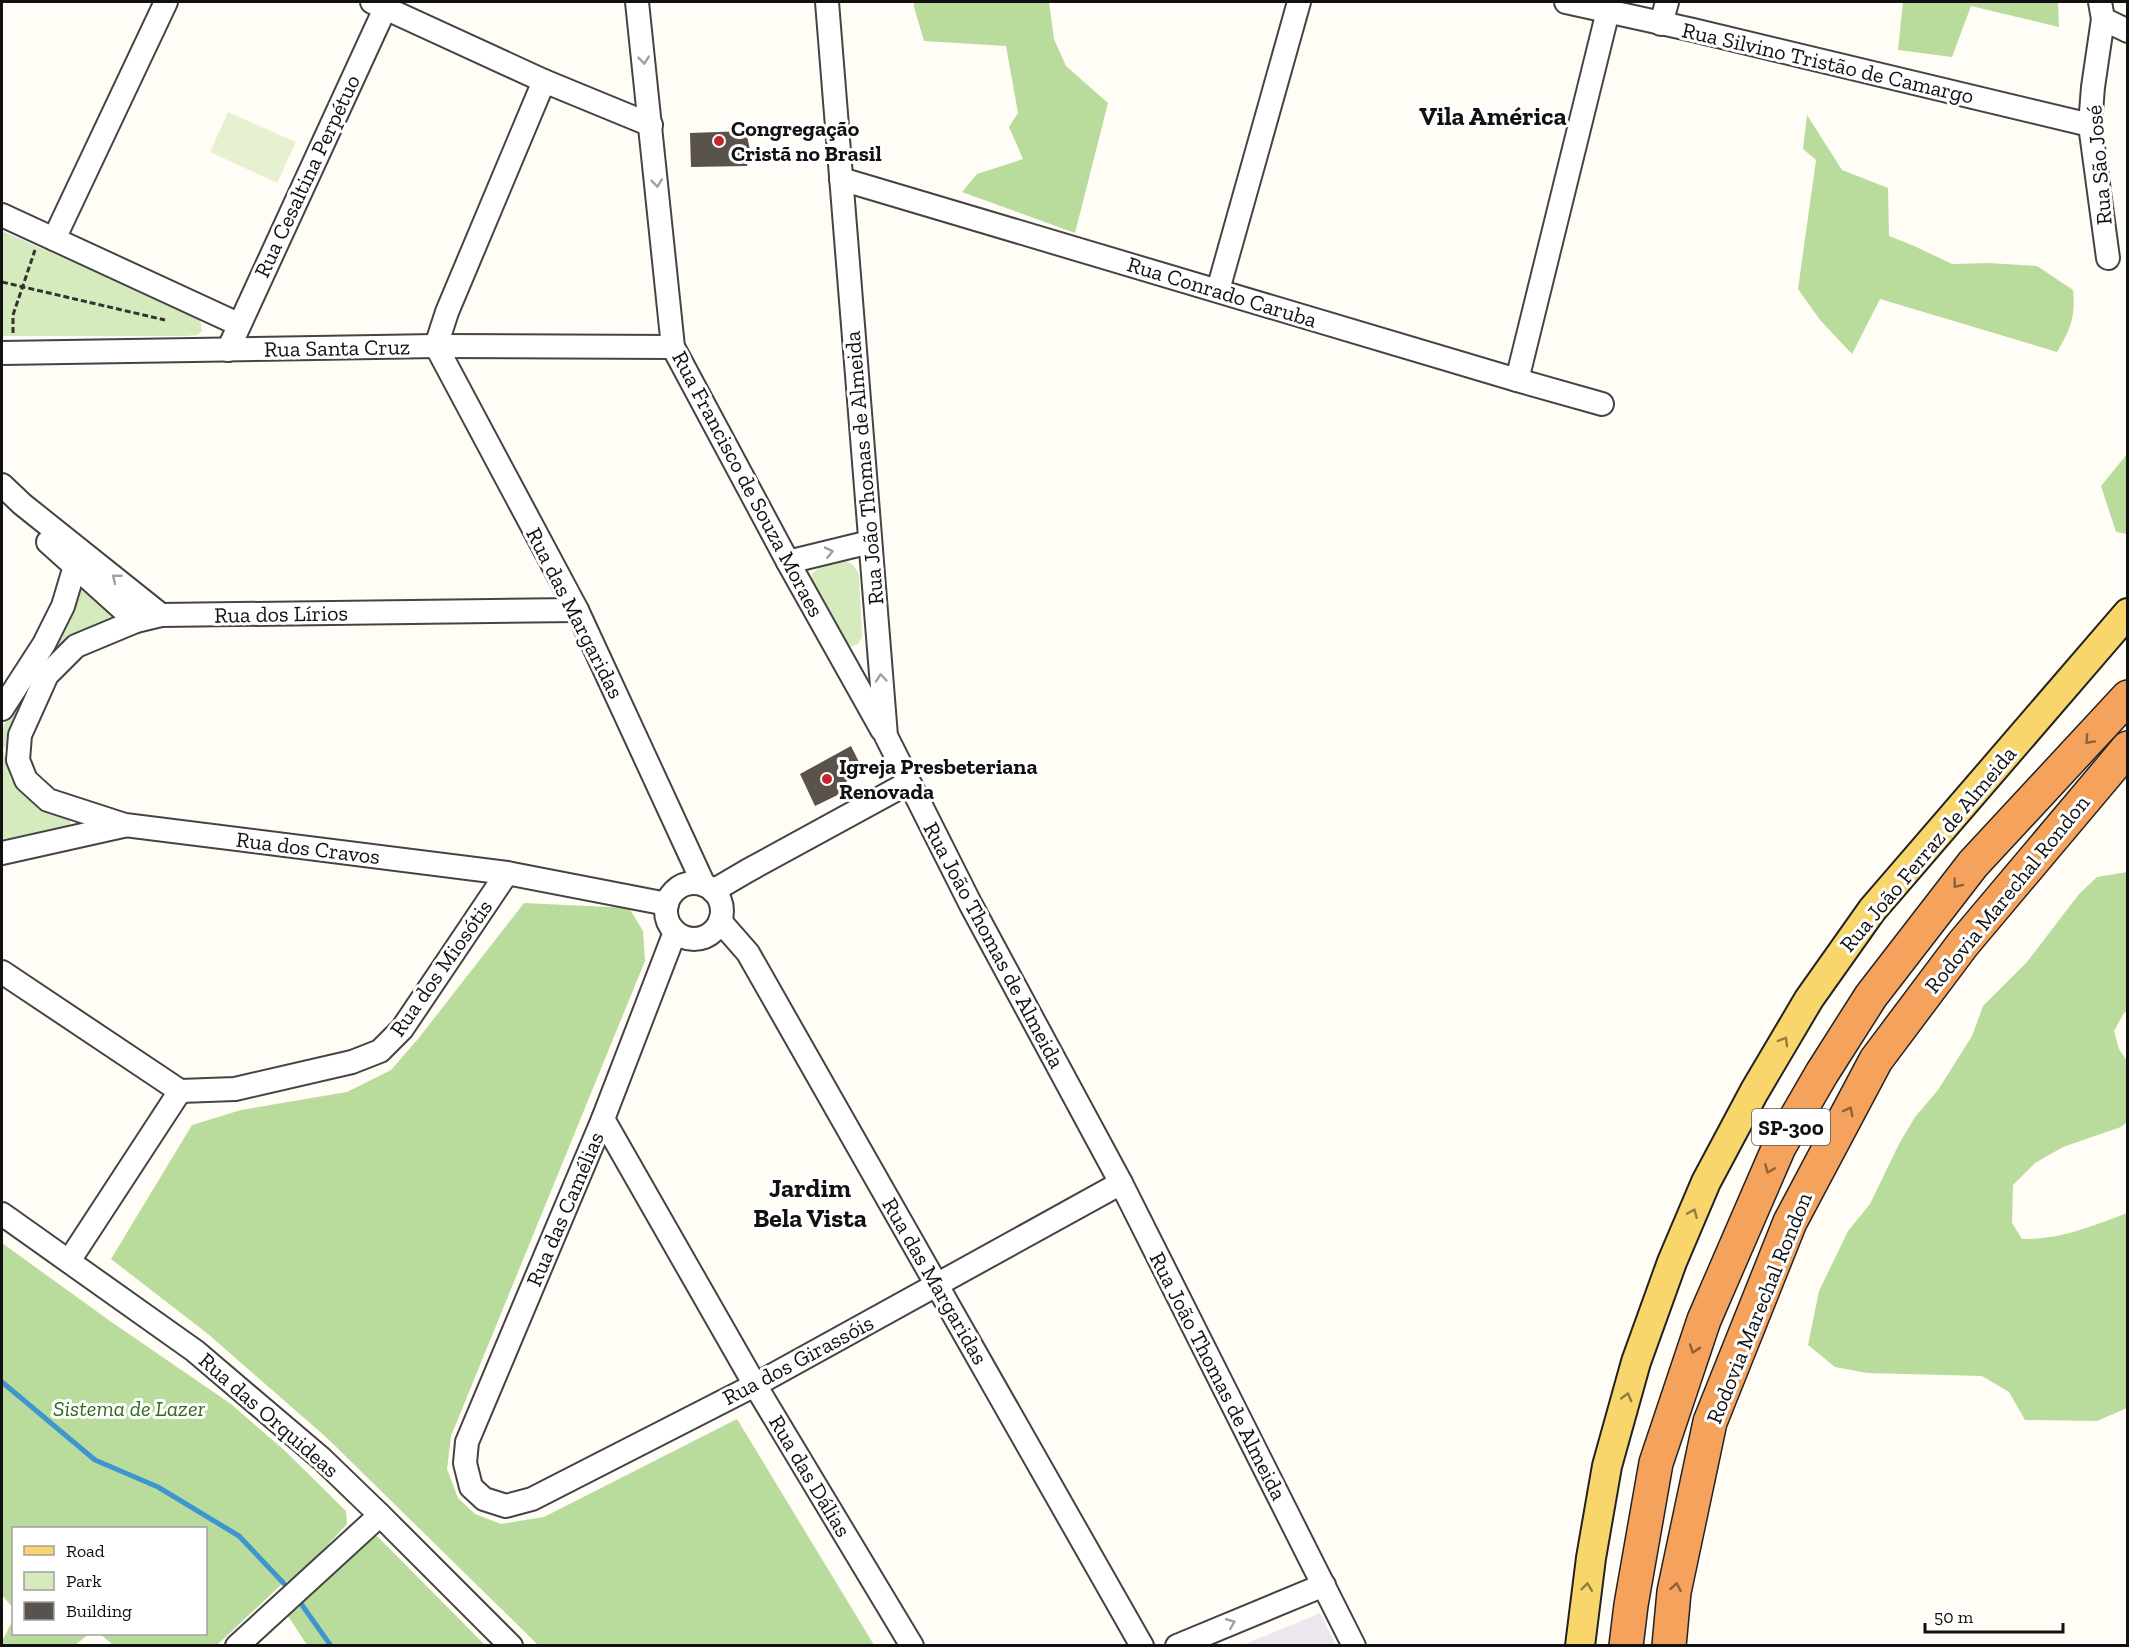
<svg xmlns="http://www.w3.org/2000/svg" width="2129" height="1647" font-family="'Zilla Slab',serif">
<style>
.industrial{fill:#eee6ef}
.green{fill:#d5ebbd}
.forest{fill:#b9dc9c}
.pitch{fill:#e6f2cf}
.lines{fill:none;stroke-linecap:round;stroke-linejoin:round}
.stream{stroke:#3f96cf;stroke-width:5}
.building{fill:#5a524d}
.minor-casing{stroke:#444;stroke-width:26}
.major-casing{stroke:#222;stroke-width:32}
.highway-casing{stroke:#222;stroke-width:36}
.path{stroke:#333;stroke-width:3;stroke-dasharray:6 3;stroke-linecap:butt}
.minor{stroke:#fff;stroke-width:22}
.major{stroke:#f9d66b;stroke-width:28}
.highway{stroke:#f5a25d;stroke-width:33}
.oneway{stroke:#a0a0a0}
.oneway2{stroke:#8e613b}
.oneway3{stroke:#917d42}
.poi-dot{fill:#c4262e;stroke:#fff;stroke-width:2}
.labels{text-anchor:middle;dominant-baseline:central;stroke-width:6;stroke-linejoin:round;paint-order:stroke}
.shield{fill:#fff;stroke:#585858;stroke-width:1.5}
.shield-label{font-size:21px;font-weight:bold;fill:#111}
.street-label{font-size:22px;fill:#111;stroke:#fff}
.poi-label{font-size:22px;font-weight:bold;fill:#111;stroke:#fff;text-anchor:start}
.park-label{font-size:22px;font-style:italic;fill:#2f6b1f;stroke:#fff}
.quarter-label{font-size:26px;font-weight:bold;fill:#111;stroke:#fff}
</style>
<rect width="100%" height="100%" fill="#fffdf5"/>
<path class="industrial" d="M1320,1613L1336,1645H1243Z"/>
<g class="green">
<path d="M2,231L194,315L200,319L202,331L197,335L187,336H2Z"/>
<path d="M842,559L853,565L859,574L862,637L858,644L850,647L842,642L812,587V574L825,562Z"/>
<path d="M83,583L122,618L47,669L3,750L11,780L25,796L70,819V828L2,844V728L61,632Z"/>
</g>
<g class="forest">
<path d="M914,2H1049L1054,39L1066,66L1108,103L1075,233L962,192L977,174L1023,159L1009,127L1018,113L1006,46L924,41L914,7Z"/>
<path d="M1903,2H2058L2059,27L1971,6L1952,57L1898,50Z"/>
<path d="M1807,115L1842,170L1888,188L1889,236L1912,245L1952,264L1988,263L2037,266L2073,290C2076,317 2070,330 2057,352L1880,299L1852,354L1820,320L1798,289L1816,160L1803,149Z"/>
<path d="M2127,450V534L2116,532L2101,486L2127,454Z"/>
<path d="M2127,872V1011L2124,1013L2114,1031L2119,1049L2127,1061V1122L2121,1127L2063,1147L2035,1163L2013,1185L2012,1223L2022,1239C2059,1240 2093,1226 2127,1213V1408L2097,1421L2025,1420L2009,1392L1982,1376L1867,1373L1835,1367L1808,1345L1819,1291L1848,1231L1870,1204L1899,1144L1915,1117L1938,1090L1972,1036L1983,1006L2027,962L2079,894L2097,877Z"/>
<path d="M524,903L629,908L643,931L645,961L451,1436L447,1469L458,1498L475,1514L501,1524L544,1517L737,1419L874,1645H538L326,1437L208,1334L111,1259L192,1125L241,1110L347,1092L391,1070L418,1039Z"/>
<path d="M2,1243L110,1321L231,1404L283,1449L346,1511L347,1524L298,1577L283,1583L217,1645H113L100,1634H206V1528H14L13,1608L2,1595Z"/>
<path d="M376,1535L485,1645H307L288,1616L369,1536Z"/>
<path d="M13,1620L14,1634H89L75,1645H2V1641Z"/>
</g>
<path class="pitch" d="M228,112L296,142L277,183L210,152Z"/>
<g class="lines">
<g class="stream">
<path d="M2,1382L95,1460L158,1487L239,1536L291,1591"/>
<path d="M297,1598L331,1646"/>
</g>
</g>
<g class="building">
<path d="M746,131L750,150L747,166L691,167L690,133Z"/>
<path d="M851,746L864,772L844,783L846,791L815,806L800,774Z"/>
</g>
<g class="lines">
<defs>
<g id="minor">
<path d="M372,2L544,81L651,125"/>
<path d="M637,2L673,347L788,562L882,730"/>
<path d="M827,2L886,736L971,905L1121,1183L1354,1646"/>
<path d="M1566,2L1693,30L2090,125"/>
<path d="M2100,2L2103,19L2093,87L2090,125L2108,258"/>
<path d="M2103,19L2128,31"/>
<path d="M1661,24L1667,2"/>
<path d="M544,81L447,312L436,346L577,610L704,885"/>
<path d="M841,179L1517,380L1602,404"/>
<path d="M2,215L238,324"/>
<path d="M54,239L166,2"/>
<path d="M1218,290L1299,2"/>
<path d="M228,350L388,2"/>
<path d="M2,353L436,346L673,347"/>
<path d="M1517,380L1608,11"/>
<path d="M2,485L22,504L161,615"/>
<path d="M48,542L136,621"/>
<path d="M788,562L870,542"/>
<path d="M577,610L161,615L136,621L76,646L47,675L20,735L18,760L26,780L48,800L125,825L507,873L667,904"/>
<path d="M2,709L44,644L63,606L75,566"/>
<path d="M2,853L123,826"/>
<circle cx="694" cy="911" r="28"/>
<path d="M713,891L747,871L908,783"/>
<path d="M720,921L748,953L1142,1646"/>
<path d="M675,932L603,1119L467,1442L465,1463L471,1487L484,1499L506,1506L532,1499L755,1385L1121,1183"/>
<path d="M2,972L180,1091"/>
<path d="M180,1091L235,1089L352,1062L380,1051L402,1029L507,873"/>
<path d="M603,1119L755,1385L912,1646"/>
<path d="M2,1214L195,1351L322,1459L380,1515L511,1646"/>
<path d="M69,1261L180,1091"/>
<path d="M237,1646L380,1515"/>
<path d="M1177,1646L1324,1585"/>
</g>
<path id="major" d="M1580,1646L1591,1558L1607,1466L1636,1362L1672,1262L1706,1182L1754,1092L1809,999L1872,910L2128,613"/>
<g id="highway">
<path d="M1626,1646L1631,1605L1656,1463L1704,1320L1779,1147L1822,1073L1871,996L1973,864L2128,697"/>
<path d="M1669,1646L1674,1592L1710,1422L1790,1222L1876,1060L1963,944L2128,748"/>
</g>
</defs>
<use href="#minor" class="minor-casing"/>
<use href="#major" class="major-casing"/>
<use href="#highway" class="highway-casing"/>
<g class="path">
<path d="M2,282L165,320"/>
<path d="M13,333V315L35,250"/>
</g>
<use href="#minor" class="minor"/>
<use href="#major" class="major"/>
<use href="#highway" class="highway"/>
</g>
<defs><path id="oneway-chevron" d="M-2-3.5L2.5 0L-2 3.5" fill="none" stroke-width="1.6" stroke-linecap="round" stroke-linejoin="round" transform="scale(1.5)"/></defs>
<g class="oneway">
<use href="#oneway-chevron" transform="translate(644 60) rotate(84)"/>
<use href="#oneway-chevron" transform="translate(657 183) rotate(84)"/>
<use href="#oneway-chevron" transform="translate(829 552) rotate(-13)"/>
<use href="#oneway-chevron" transform="translate(116 578) rotate(-141)"/>
<use href="#oneway-chevron" transform="translate(881 678) rotate(-95)"/>
<use href="#oneway-chevron" transform="translate(1231 1623) rotate(-22)"/>
</g>
<g class="oneway2">
<use href="#oneway-chevron" transform="translate(2089 740) rotate(133)"/>
<use href="#oneway-chevron" transform="translate(1957 884) rotate(128)"/>
<use href="#oneway-chevron" transform="translate(1849 1111) rotate(-62)"/>
<use href="#oneway-chevron" transform="translate(1769 1169) rotate(113)"/>
<use href="#oneway-chevron" transform="translate(1694 1349) rotate(109)"/>
<use href="#oneway-chevron" transform="translate(1676 1587) rotate(-80)"/>
</g>
<g class="oneway3">
<use href="#oneway-chevron" transform="translate(1784 1041) rotate(-60)"/>
<use href="#oneway-chevron" transform="translate(1693 1213) rotate(-67)"/>
<use href="#oneway-chevron" transform="translate(1627 1397) rotate(-75)"/>
<use href="#oneway-chevron" transform="translate(1587 1587) rotate(-83)"/>
</g>
<g class="poi-dot">
<circle cx="719" cy="141" r="6"/>
<circle cx="827" cy="779" r="6"/>
</g>
<g class="labels">
<rect class="shield" x="1752" y="1109" width="78" height="36" rx="4.5"/>
<g class="shield-label">
<text x="1791" y="1127">SP-300</text>
</g>
<g class="street-label">
<text transform="translate(1828 63) rotate(13)">Rua Silvino Tristão de Camargo</text>
<text transform="translate(2099 165) rotate(-95)">Rua São José</text>
<text transform="translate(307 176) rotate(-65)">Rua Cesaltina Perpétuo</text>
<text transform="translate(1222 292) rotate(17)">Rua Conrado Caruba</text>
<text transform="translate(337 348) rotate(-1)">Rua Santa Cruz</text>
<text transform="translate(864 468) rotate(-95)">Rua João Thomas de Almeida</text>
<text transform="translate(748 484) rotate(62)">Rua Francisco de Souza Moraes</text>
<text transform="translate(575 613) rotate(63)">Rua das Margaridas</text>
<text transform="translate(281 614) rotate(-1)">Rua dos Lírios</text>
<text transform="translate(308 848) rotate(7)">Rua dos Cravos</text>
<text transform="translate(1928 849) rotate(-50)">Rua João Ferraz de Almeida</text>
<text transform="translate(2007 894) rotate(-51)">Rodovia Marechal Rondon</text>
<text transform="translate(994 945) rotate(62)">Rua João Thomas de Almeida</text>
<text transform="translate(441 968) rotate(-55)">Rua dos Miosótis</text>
<text transform="translate(565 1209) rotate(-67)">Rua das Camélias</text>
<text transform="translate(935 1281) rotate(60)">Rua das Margaridas</text>
<text transform="translate(1759 1308) rotate(-68)">Rodovia Marechal Rondon</text>
<text transform="translate(798 1360) rotate(-28)">Rua dos Girassóis</text>
<text transform="translate(1218 1376) rotate(63)">Rua João Thomas de Almeida</text>
<text transform="translate(269 1415) rotate(41)">Rua das Orquideas</text>
<text transform="translate(810 1476) rotate(59)">Rua das Dálias</text>
</g>
<g class="poi-label">
<text x="731" y="128">Congregação<tspan x="731" dy="25">Cristã no Brasil</tspan></text>
<text x="839" y="766">Igreja Presbeteriana<tspan x="839" dy="25">Renovada</tspan></text>
</g>
<g class="park-label">
<text x="129" y="1408">Sistema de Lazer</text>
</g>
<g class="quarter-label">
<text x="1493" y="116">Vila América</text>
<text x="810" y="1188">Jardim<tspan x="810" dy="30">Bela Vista</tspan></text>
</g>
</g>
<rect width="2129" height="1647" fill="none" stroke="#111111" stroke-width="6"/>
<rect x="12" y="1527" width="195" height="108" fill="#ffffff" stroke="#a0a0a0" stroke-width="1.5"/>
<rect x="24" y="1546" width="30" height="9" fill="#f9d66b" stroke="#a0a0a0" stroke-width="1.5"/>
<text x="66" y="1557" font-size="18" fill="#111111">Road</text>
<rect x="24" y="1572" width="30" height="18" fill="#d5ebbd" stroke="#a0a0a0" stroke-width="1.5"/>
<text x="66" y="1587" font-size="18" fill="#111111">Park</text>
<rect x="24" y="1602" width="30" height="18" fill="#5a524d" stroke="#a0a0a0" stroke-width="1.5"/>
<text x="66" y="1617" font-size="18" fill="#111111">Building</text>
<path d="M1925 1623v9h138v-9" fill="none" stroke="#111111" stroke-width="3"/>
<text x="1934" y="1623" font-size="18" fill="#111111" stroke="#ffffff" stroke-width="4.5" paint-order="stroke">50 m</text>
</svg>
